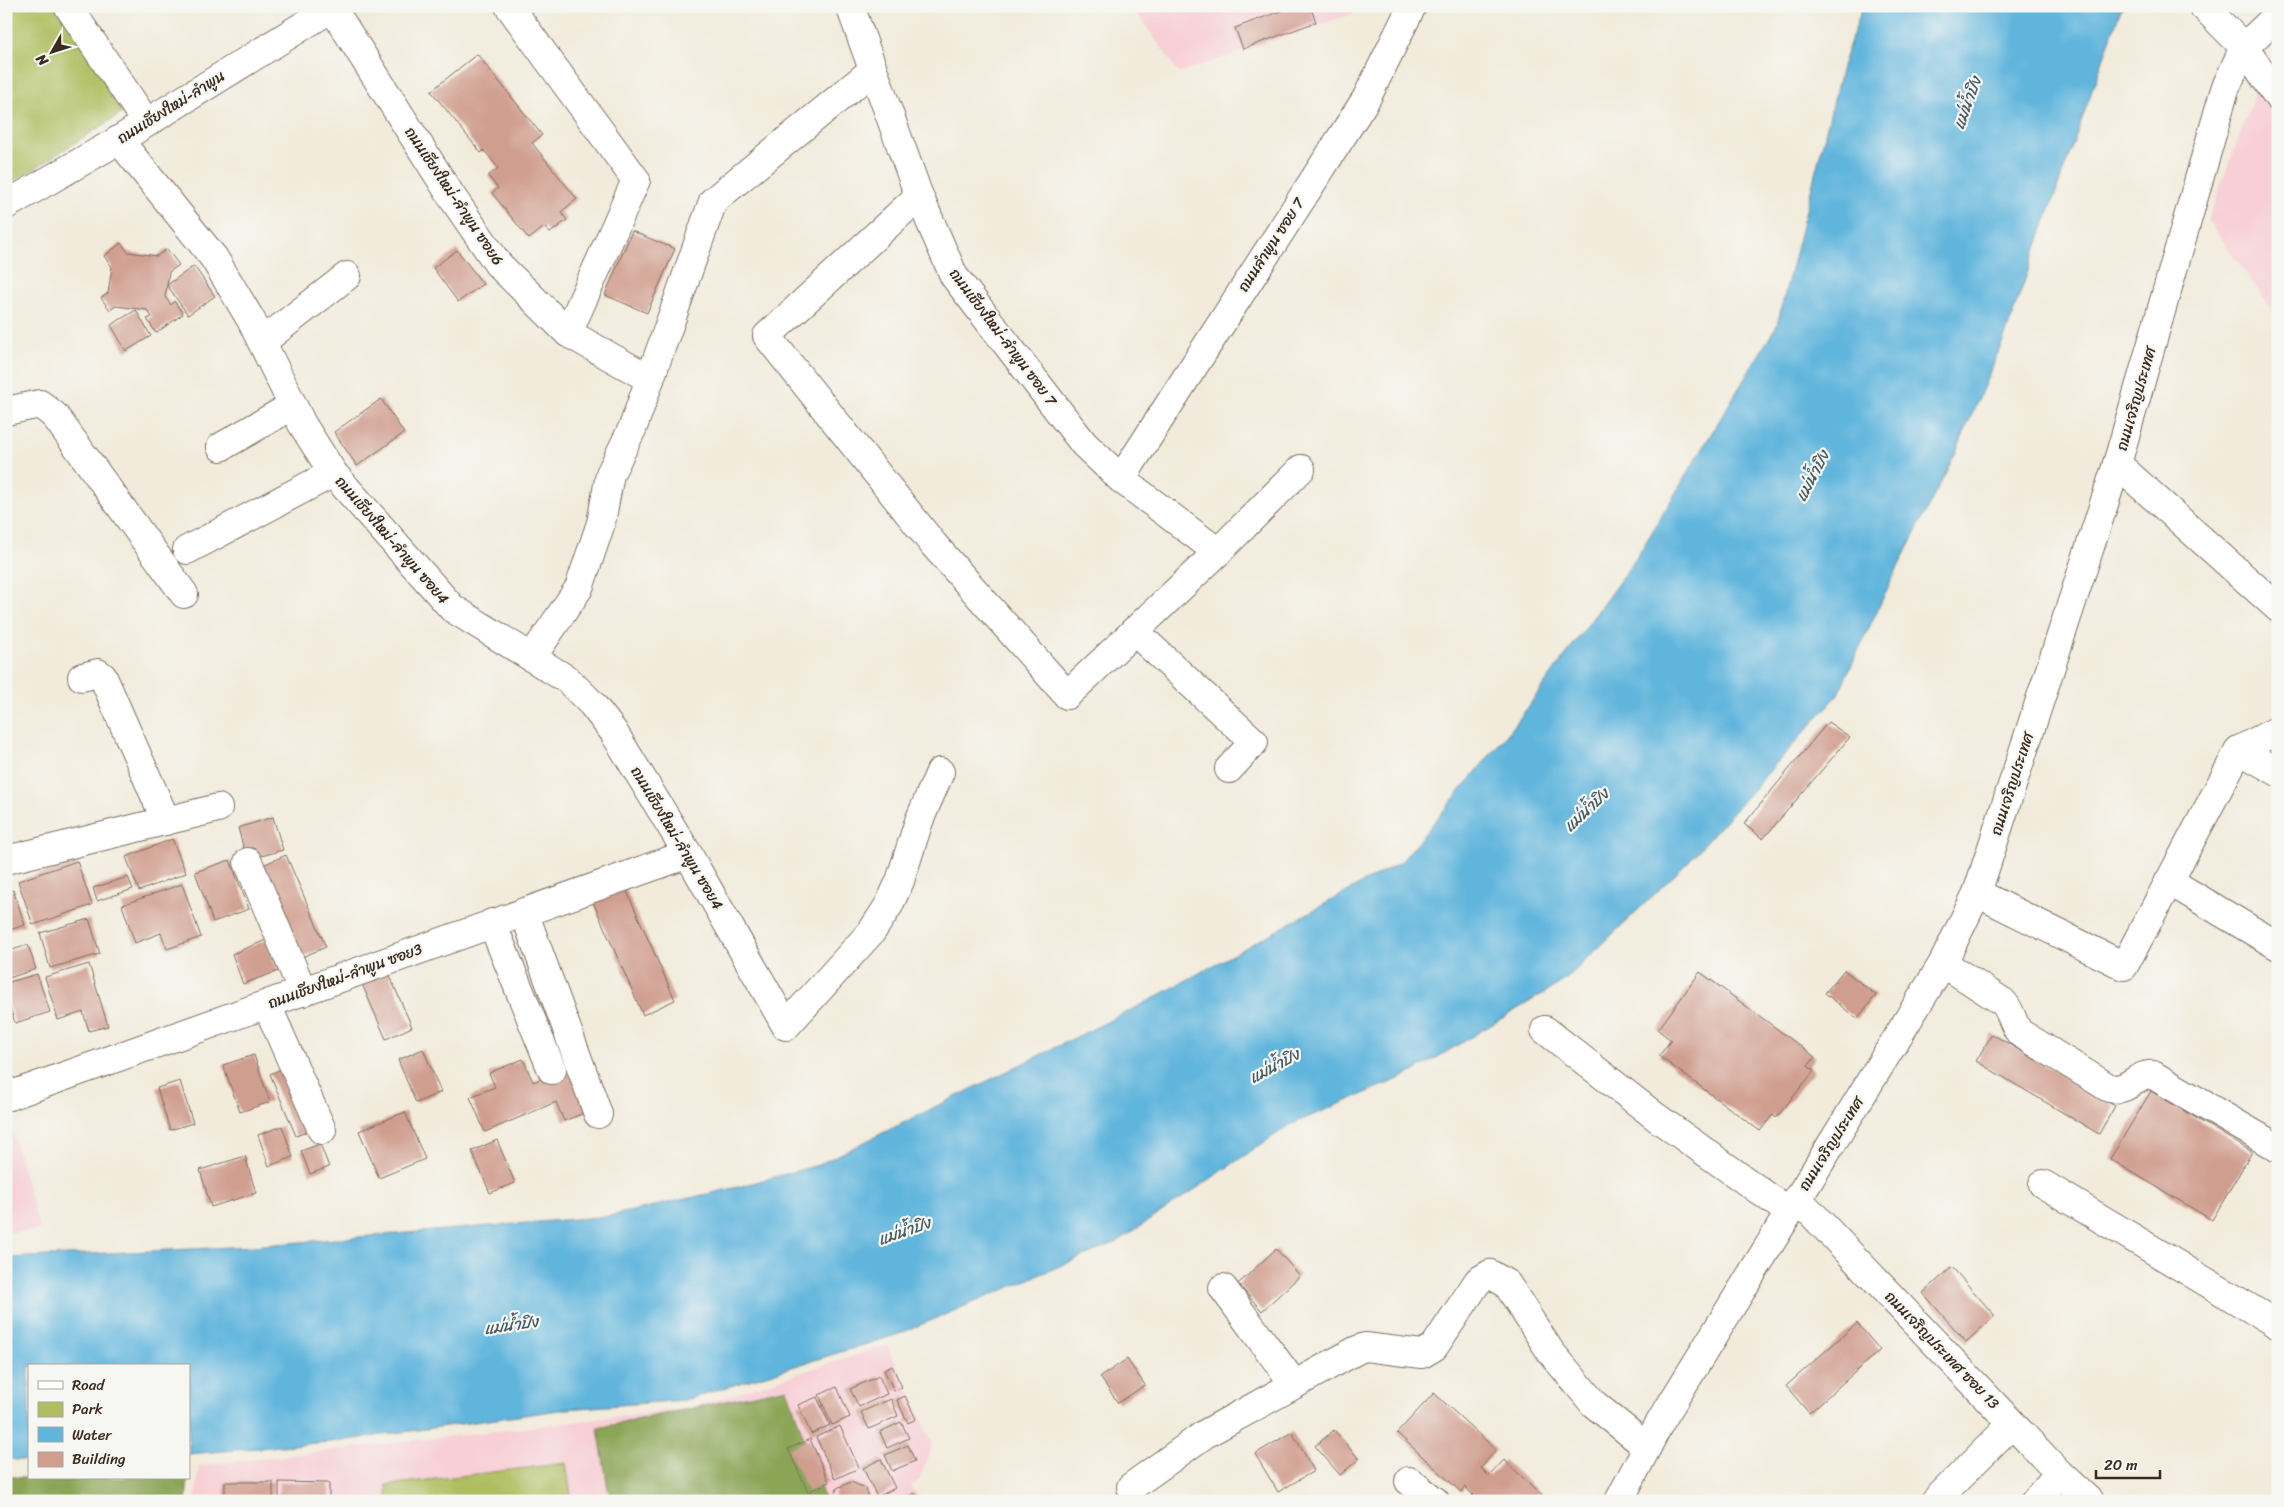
<svg xmlns="http://www.w3.org/2000/svg" width="2284" height="1507" font-family="Sriracha,'Playpen Sans Thai',sans-serif">
<style>
.built{fill:#f7cfd5}
.green{fill:#afbe61;stroke:#757440}
.forest{fill:#8ba557;stroke:#63683a}
.water{fill:#61b5dd;stroke:#4e707e}
.building{fill:#d09e8f}
.lines{fill:none;stroke-linecap:round;stroke-linejoin:round}
.minor-casing{stroke:#7b6e60;stroke-width:30}
.major-casing{stroke:#7b6e60;stroke-width:30}
.minor{stroke:#fff;stroke-width:28}
.major{stroke:#fff;stroke-width:28}
.labels{text-anchor:middle;dominant-baseline:central;stroke-width:4.5;stroke-linejoin:round;paint-order:stroke}
.street-label{font-size:15px;fill:#3b2a1e;stroke:#f6f6f2}
.water-label{font-size:16px;font-style:italic;fill:#485b61;stroke:#f6f6f2}
</style>
<rect width="100%" height="100%" fill="#f6f6f2"/>
<filter id="ink" filterUnits="userSpaceOnUse"><feTurbulence type="fractalNoise" baseFrequency=".02" numOctaves="2"/><feDisplacementMap in="SourceGraphic" scale="10" xChannelSelector="R" yChannelSelector="G"/><feConvolveMatrix kernelMatrix="1 2 1 2 8 2 1 2 1" color-interpolation-filters="sRGB"/></filter>
<filter id="wash" filterUnits="userSpaceOnUse"><feTurbulence type="fractalNoise" baseFrequency=".0096" numOctaves="4" result="noise"/><feDisplacementMap in="SourceGraphic" scale="20" xChannelSelector="R" yChannelSelector="G"/><feGaussianBlur stdDeviation="1.12" result="paint"/><feColorMatrix in="noise" values="0 0 0 0 0 0 0 0 0 0 0 0 0 0 0 0 0 1.4 0 .05"/><feComposite in="paint" operator="in"/></filter>
<g filter="url(#wash)">
<rect width="100%" height="100%" fill="#f2ebdb"/>
<g class="built">
<path d="M1132,6H1375L1179,73Z"/>
<path d="M2257,88L2278,120V318L2208,220Z"/>
<path d="M6,1111L40,1230L6,1233Z"/>
<path d="M887,1345L933,1444L919,1480L911,1487L920,1501H195L199,1466L690,1408Z"/>
</g>
<g class="green">
<path d="M6,6H62L132,107L6,186Z"/>
<path d="M566,1463L572,1501H387V1485Z"/>
</g>
<g class="forest">
<path d="M787,1388L825,1501H610L598,1428Z"/>
<path d="M6,1476L56,1482L93,1478H188L186,1501H6Z"/>
</g>
<path class="water" d="M1863,6H2122L2005,336L1956,452L1892,579L1837,696L1688,862L1564,981L1408,1075L1290,1125L1117,1242L899,1334L685,1400L567,1409L340,1441L189,1454V1366H29V1461L6,1459V1258L252,1246L610,1216L738,1187L818,1165L1145,1003L1401,862L1514,726L1635,560L1777,325L1843,63Z"/>
<g id="blocks">
<g class="building">
<path d="M1294,6H1310L1316,22L1243,49L1235,28Z"/>
<path d="M477,54L542,135L532,143L577,199L561,212L567,220L550,233L544,227L529,239L492,193L498,188L488,176L498,168L484,150L481,153L431,91Z"/>
<path d="M632,231L675,249L647,313L605,295Z"/>
<path d="M121,243L128,252L157,256L167,249L179,265L169,272L167,285L194,266L215,296L188,315L167,285L165,297L171,305L174,301L183,314L156,333L147,319L152,317L147,310L116,306L110,310L101,298L108,293L112,267L104,256Z"/>
<path d="M457,250L483,284L458,302L433,268Z"/>
<path d="M136,310L151,336L126,351L111,325Z"/>
<path d="M381,399L404,433L357,466L334,432Z"/>
<path d="M1828,722L1850,737L1763,839L1744,824Z"/>
<path d="M273,817L283,850L247,860L238,828Z"/>
<path d="M172,839L186,873L139,891L126,857Z"/>
<path d="M286,855L326,947L295,960L256,868Z"/>
<path d="M230,860L249,909L213,922L195,872Z"/>
<path d="M77,861L92,905L33,925L18,881Z"/>
<path d="M128,877L133,889L97,901L93,888Z"/>
<path d="M182,884L201,937L167,949L161,933L135,943L122,905Z"/>
<path d="M625,887L675,1000L643,1015L593,902Z"/>
<path d="M13,890L25,925L6,931V892Z"/>
<path d="M89,919L100,954L50,968L40,933Z"/>
<path d="M266,940L278,971L243,984L232,954Z"/>
<path d="M28,945L36,969L6,979V952Z"/>
<path d="M89,964L108,1026L89,1031L83,1012L58,1020L45,977Z"/>
<path d="M1844,970L1876,995L1857,1019L1825,993Z"/>
<path d="M388,972L412,1027L386,1039L362,984Z"/>
<path d="M1700,972L1815,1057L1808,1066L1814,1071L1776,1118L1773,1115L1760,1131L1659,1056L1671,1040L1658,1030Z"/>
<path d="M37,974L50,1012L15,1023L6,996V983Z"/>
<path d="M1992,1034L2115,1106L2099,1134L1976,1061Z"/>
<path d="M423,1049L441,1092L416,1103L398,1060Z"/>
<path d="M254,1055L270,1102L240,1112L223,1065Z"/>
<path d="M523,1059L533,1082L570,1067L589,1111L564,1121L556,1102L485,1132L470,1097L495,1087L489,1073Z"/>
<path d="M288,1066L314,1129L296,1136L270,1074Z"/>
<path d="M180,1081L193,1123L170,1130L157,1088Z"/>
<path d="M2151,1091L2252,1152L2212,1220L2110,1159Z"/>
<path d="M405,1112L425,1159L379,1178L359,1131Z"/>
<path d="M282,1126L293,1157L269,1166L258,1135Z"/>
<path d="M497,1140L515,1183L490,1193L472,1151Z"/>
<path d="M320,1144L329,1167L310,1174L301,1151Z"/>
<path d="M245,1156L256,1193L211,1207L200,1170Z"/>
<path d="M1276,1249L1300,1276L1262,1311L1238,1284Z"/>
<path d="M1952,1267L1995,1316L1966,1342L1923,1293Z"/>
<path d="M1857,1323L1880,1350L1809,1413L1786,1386Z"/>
<path d="M1127,1359L1145,1385L1118,1403L1100,1377Z"/>
<path d="M892,1366L902,1387L894,1391L884,1370Z"/>
<path d="M879,1376L887,1394L859,1407L850,1389Z"/>
<path d="M837,1387L850,1417L832,1425L819,1395Z"/>
<path d="M1434,1393L1496,1450L1481,1468L1489,1476L1504,1460L1548,1501H1468L1473,1495L1465,1487L1461,1492L1397,1433Z"/>
<path d="M905,1396L916,1419L908,1423L897,1400Z"/>
<path d="M817,1397L830,1425L811,1434L798,1405Z"/>
<path d="M891,1399L898,1416L869,1429L861,1412Z"/>
<path d="M901,1422L909,1438L887,1448L880,1432Z"/>
<path d="M840,1426L859,1468L835,1479L816,1437Z"/>
<path d="M1334,1430L1359,1459L1340,1475L1315,1446Z"/>
<path d="M1292,1432L1314,1471L1278,1492L1255,1454Z"/>
<path d="M810,1439L829,1482L808,1492L788,1449Z"/>
<path d="M908,1445L915,1461L892,1471L885,1455Z"/>
<path d="M881,1459L895,1488L877,1497L863,1468Z"/>
<rect x="225" y="1482" width="48" height="19"/>
<path d="M279,1482L329,1483V1501H279Z"/>
<path d="M851,1482L865,1488L871,1501H833L837,1488Z"/>
<path d="M914,1493L918,1501H900Z"/>
<path d="M78,1495L112,1498V1501H78Z"/>
</g>
</g>
</g>
<g filter="url(#ink)">
<use href="#blocks" fill-opacity="0" stroke="#7b6e60" stroke-width="1"/>
<g class="lines">
<defs>
<g id="minor">
<path d="M68,6L146,122"/>
<path d="M331,6L452,197L498,264L568,333L636,180L509,6"/>
<path d="M850,6L919,196L954,276L1084,444L1121,479L1218,552"/>
<path d="M2203,6L2244,47L2278,97"/>
<path d="M119,140L214,258L251,320L302,424L333,473L452,608L568,680L592,704L613,731L688,854L786,1026L872,931L889,905L900,881L919,821L940,772"/>
<path d="M919,196L767,336L934,545L1067,695L1218,552L1301,469"/>
<path d="M568,333L650,379"/>
<path d="M262,342L347,276"/>
<path d="M6,411L40,404L55,416L184,594"/>
<path d="M221,447L292,406"/>
<path d="M2117,464L2278,608"/>
<path d="M1121,479L1366,99L1412,6"/>
<path d="M187,550L333,473"/>
<path d="M1134,631L1254,742L1229,769"/>
<path d="M532,657L579,588L601,523L610,474L633,427L713,201L873,70"/>
<path d="M82,677L98,673L103,677L166,821"/>
<path d="M2239,750L2278,772"/>
<path d="M6,860L218,808"/>
<path d="M248,862L303,992"/>
<path d="M2169,881L2278,946"/>
<path d="M1977,893L2124,966L2239,750L2278,730"/>
<path d="M524,912L598,1114"/>
<path d="M492,923L552,1070"/>
<path d="M1943,963L2003,1002C2012,1011 2012,1024 2020,1033L2109,1088C2129,1093 2136,1073 2153,1075L2278,1148"/>
<path d="M267,1005L322,1130"/>
<path d="M1545,1030L1656,1117L1788,1211"/>
<path d="M6,1090L9,1096L688,854"/>
<path d="M2043,1184L2278,1325"/>
<path d="M1797,1198L2059,1473L2089,1501"/>
<path d="M1223,1288L1294,1384"/>
<path d="M1409,1481L1435,1501"/>
<path d="M1131,1487L1205,1434L1357,1350L1365,1347L1422,1354L1434,1347L1478,1281L1490,1274L1507,1284L1550,1351L1594,1404L1647,1447"/>
<path d="M1619,1501L1659,1424L1943,963L1977,893L2117,464L2225,89L2244,47L2278,15"/>
<path d="M1935,1501L2012,1424"/>
<path d="M2035,1501L2059,1473"/>
</g>
<path id="major" d="M6,205L119,140L335,6"/>
</defs>
<use href="#minor" class="minor-casing"/>
<use href="#major" class="major-casing"/>
<use href="#minor" class="minor"/>
<use href="#major" class="major"/>
</g>
</g>
<g class="labels">
<g class="street-label">
<text transform="translate(171 107) rotate(-32)">ถนนเชียงใหม่-ลำพูน</text>
<text transform="translate(454 196) rotate(56)">ถนนเชียงใหม่-ลำพูน ซอย6</text>
<text transform="translate(1271 245) rotate(-57)">ถนนลำพูน ซอย 7</text>
<text transform="translate(1003 337) rotate(53)">ถนนเชียงใหม่-ลำพูน ซอย 7</text>
<text transform="translate(2136 399) rotate(-74)">ถนนเจริญประเทศ</text>
<text transform="translate(392 540) rotate(49)">ถนนเชียงใหม่-ลำพูน ซอย4</text>
<text transform="translate(2012 784) rotate(-72)">ถนนเจริญประเทศ</text>
<text transform="translate(677 838) rotate(59)">ถนนเชียงใหม่-ลำพูน ซอย4</text>
<text transform="translate(345 976) rotate(-20)">ถนนเชียงใหม่-ลำพูน ซอย3</text>
<text transform="translate(1831 1144) rotate(-58)">ถนนเจริญประเทศ</text>
<text transform="translate(1942 1350) rotate(46)">ถนนเจริญประเทศ ซอย 13</text>
</g>
<g class="water-label">
<text transform="translate(1967 103) rotate(-70)">แม่น้ำปิง</text>
<text transform="translate(1812 476) rotate(-62)">แม่น้ำปิง</text>
<text transform="translate(1586 810) rotate(-43)">แม่น้ำปิง</text>
<text transform="translate(1274 1066) rotate(-28)">แม่น้ำปิง</text>
<text transform="translate(904 1231) rotate(-19)">แม่น้ำปิง</text>
<text transform="translate(511 1325) rotate(-8)">แม่น้ำปิง</text>
</g>
</g>
<rect width="2284" height="1507" fill="none" stroke="#f6f6f2" stroke-width="25"/>
<rect x="28" y="1364" width="162" height="115" fill="#f6f6f2" stroke="#aba49d"/>
<rect x="38" y="1381" width="25" height="8" fill="#ffffff" stroke="#aba49d"/>
<text x="72" y="1390" font-size="15" fill="#3b2a1e">Road</text>
<rect x="38" y="1402" width="25" height="15" fill="#afbe61" stroke="#aba49d"/>
<text x="72" y="1414" font-size="15" fill="#3b2a1e">Park</text>
<rect x="38" y="1427" width="25" height="15" fill="#61b5dd" stroke="#aba49d"/>
<text x="72" y="1440" font-size="15" fill="#3b2a1e">Water</text>
<rect x="38" y="1452" width="25" height="15" fill="#d09e8f" stroke="#aba49d"/>
<text x="72" y="1464" font-size="15" fill="#3b2a1e">Building</text>
<g transform="translate(52 52) rotate(231)" stroke="#f6f6f2" stroke-width="4" paint-order="stroke">
<path d="M0-4L9 19L0 12L-9 19Z" fill="#3b2a1e"/>
<text y="-8" font-size="14" font-weight="bold" text-anchor="middle" fill="#3b2a1e">N</text>
</g>
<path d="M2096 1470v8h64v-8" fill="none" stroke="#3b2a1e" stroke-width="2.5"/>
<text x="2104" y="1470" font-size="15" fill="#3b2a1e" stroke="#f6f6f2" stroke-width="4" paint-order="stroke">20 m</text>
</svg>
